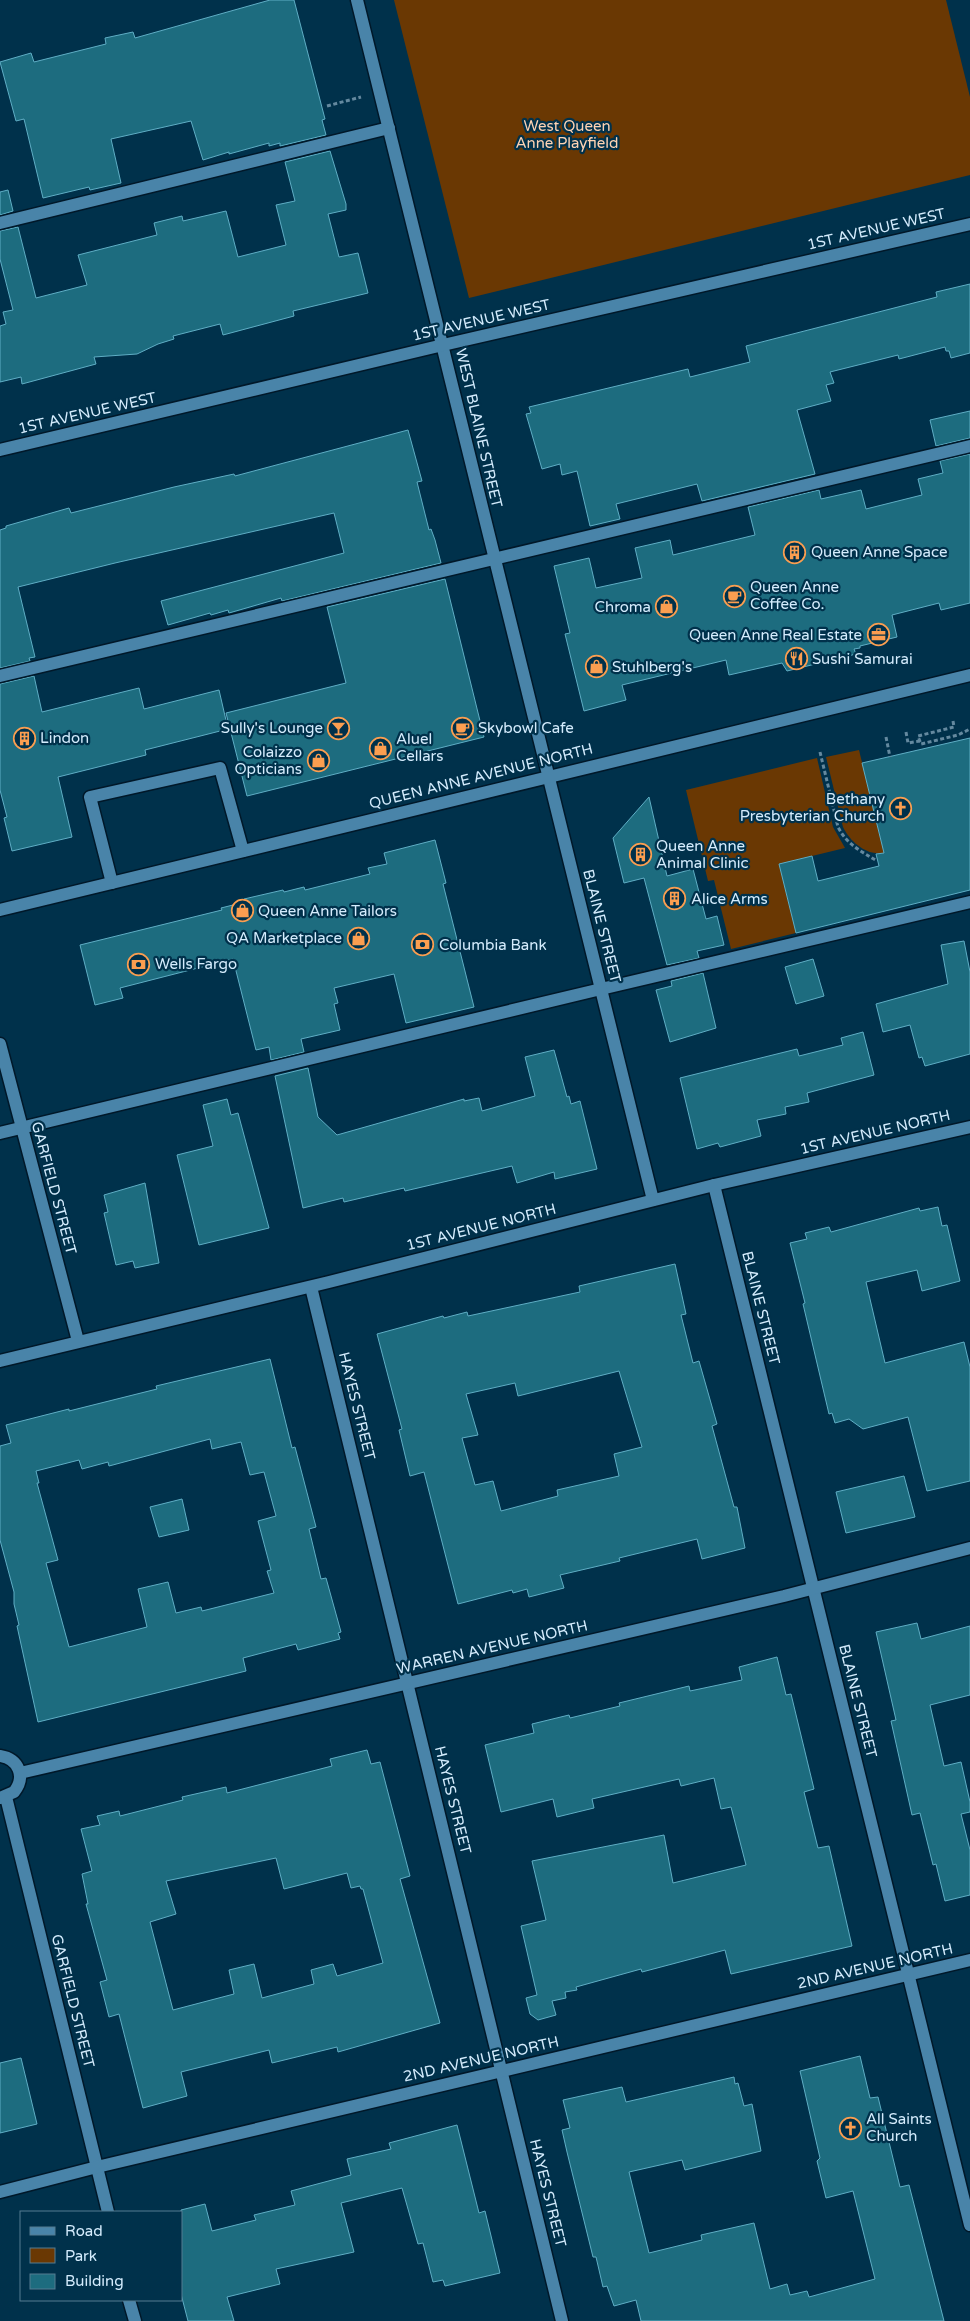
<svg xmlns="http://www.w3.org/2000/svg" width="970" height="2321" font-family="'Varela Round',sans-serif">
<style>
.green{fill:#6a3803}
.building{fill:#1d6c7f;stroke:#5faec5;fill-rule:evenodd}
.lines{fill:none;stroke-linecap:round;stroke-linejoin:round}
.lane-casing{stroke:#001829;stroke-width:15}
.street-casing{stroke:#001829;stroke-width:15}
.secondary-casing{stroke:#001829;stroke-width:15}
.path{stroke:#64899f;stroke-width:3;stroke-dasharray:4 2.5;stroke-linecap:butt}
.lane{stroke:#4984a9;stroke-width:12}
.street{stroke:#4984a9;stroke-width:12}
.secondary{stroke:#4984a9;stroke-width:12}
.labels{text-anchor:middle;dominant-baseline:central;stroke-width:4.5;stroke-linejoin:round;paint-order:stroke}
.park-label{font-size:15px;fill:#fed3b3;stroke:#00314b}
.street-label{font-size:15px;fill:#d4ecfd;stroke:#00314b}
.poi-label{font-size:15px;fill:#d4ecfd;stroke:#00314b;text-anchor:start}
</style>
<rect width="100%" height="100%" fill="#00314b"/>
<g class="green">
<path d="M394,0H946L970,97V175L469,298Z"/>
<path d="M859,750L884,853C867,856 850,842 843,827L826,757Z"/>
<path d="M817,758L833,827L845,848L779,864L796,933L731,949L714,880L708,881L686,790Z"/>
</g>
<g class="building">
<path d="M270,0H294L325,119L322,120L326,135L280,146V143L269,146V143L229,154V152L203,160L191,121L111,139L121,183L90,190L89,187L43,198L24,119L16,121L0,62L31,53L34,62L106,44L105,38L133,32L135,38Z"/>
<path d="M330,151L346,204V210L328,214L339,257L358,253L368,293L293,311L294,316L223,335L220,324L173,336L174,339L158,344L137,354L94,357L96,364L22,384L21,377L0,382V326L6,324L3,312L13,310L0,259V231L18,227L36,298L87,285L78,255L157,235L154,223L182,216L183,221L226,211L238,257L286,245L276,205L295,201L285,162Z"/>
<path d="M8,190L13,211L0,215V192Z"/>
<path d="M970,284V353L951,358L949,351H946L945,347L899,359L898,355L830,372L834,383L826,385L831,401L797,410L815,474L702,501L697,484L616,504L620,519L590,526L577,471L562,475L560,464L542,469L526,414L531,413L529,407L688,369L690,377L750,362L746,346L937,297L936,292Z"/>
<path d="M970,411V438L936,446L930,420Z"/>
<path d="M408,430L422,481L417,482L429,530L431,529L435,540L441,563L282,601L281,598L229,613L228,610L211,615L210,613L168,625L161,601L344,553L334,513L115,563L18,587L35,657L29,658L30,661L0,668V530L6,528V526L69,508L71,513L174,487L234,474L235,476Z"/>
<path d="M970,454V603L941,610L939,603L892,615L897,637L860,646V648L854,649L856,654L787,671L782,663L729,675L726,660L622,685L626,700L584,711L565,634L570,633L554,566L589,558L596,588L642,578L635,548L670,540L673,555L755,535L748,507L819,490L821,499L861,490L866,509L922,495L918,479L943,473L940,461Z"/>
<path d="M445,579L484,737L247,796L226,713L346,683L327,607Z"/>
<path d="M34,676L42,712L139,688L144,709L219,690L228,729L145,750L146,755L58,777L72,837L12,851L4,818L7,817L0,790V684Z"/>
<path d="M970,738V890L796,933L779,864L812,856L818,881L879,866L876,854L884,853L862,763Z"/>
<path d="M649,797L667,876L693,869L706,919L717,916L724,945L697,951L699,958L667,965L644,878L624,883L613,838Z"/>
<path d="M435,840L446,883L443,884L474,1007L406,1023L394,974L334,988L338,1003L334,1004L340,1030L301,1039L304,1052L271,1060L269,1047L256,1050L233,959L120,988L123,998L95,1005L80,945L222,910L221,908L245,902L244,899L283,890L284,892L304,887L305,890L370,874L368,868L387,864L384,853Z"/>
<path d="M964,941L970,972V1054L925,1066L922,1057L919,1058L910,1025L883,1032L876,1004L948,984L941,945Z"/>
<path d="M813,959L824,996L796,1004L785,967Z"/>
<path d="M703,973L716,1028L670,1042L656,990L672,986L671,981Z"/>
<path d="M863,1032L874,1075L807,1093L809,1102L785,1107L786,1114L757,1120L761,1136L720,1147L718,1143L697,1149L680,1078L797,1049L799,1056L843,1045L841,1038Z"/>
<path d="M554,1050L567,1097L569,1096L571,1104L580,1101L597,1169L555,1179L554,1172L517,1183L512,1166L405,1191L404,1188L344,1202L343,1198L303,1208L275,1076L308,1068L318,1117L337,1135L464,1099V1101L479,1098L482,1111L535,1096L525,1057Z"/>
<path d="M227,1099L231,1115L238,1113L269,1228L199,1245L177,1155L213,1146L203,1105Z"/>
<path d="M145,1183L159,1263L135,1268L133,1261L116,1265L104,1213L108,1212L104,1195Z"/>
<path d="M938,1207L942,1226L947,1225L960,1281L922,1291L917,1270L866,1282L885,1363L964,1342L970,1367V1481L927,1491L908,1417L863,1429L849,1419L835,1423L832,1413L829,1414L803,1304L805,1303L790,1243L807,1239L805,1233L829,1227L831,1232L919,1208L920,1211Z"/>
<path d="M675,1264L686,1314L681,1315L693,1363L699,1361L717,1424L712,1426L734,1507H737L745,1548L702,1559L697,1539L619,1558L620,1561L560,1575L564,1588L529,1597L527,1589L513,1593L512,1590L458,1604L424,1472L410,1476L399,1430L402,1429L377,1334L443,1316L444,1318L467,1312L468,1316L580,1292L579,1286ZM619,1371L642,1447L614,1454L619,1476L557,1490L558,1496L501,1511L493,1481L475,1485L462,1438L478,1435L466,1394L515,1383L518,1396Z"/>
<path d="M270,1359L292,1448L295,1447L316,1527L309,1529L321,1579L326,1578L341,1632L338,1633L340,1639L298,1650L296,1644L243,1658L246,1671L38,1722L17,1626L19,1625L14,1604V1592L0,1540V1446L11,1443L6,1425L69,1409V1411L157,1389L156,1386ZM210,1439L212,1449L241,1442L250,1475L264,1472L276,1516L258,1521L271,1570L267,1571L274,1593L202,1611L201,1607L176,1613L168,1582L138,1589L147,1627L69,1647L46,1563L58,1560L37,1483H39L36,1471L79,1460L82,1469L108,1462L109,1466Z"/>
<path d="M904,1476L915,1517L846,1533L836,1492Z"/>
<path d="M182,1499L189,1530L159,1537L150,1507Z"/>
<path d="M917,1623L921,1639L970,1626V1695L930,1705L944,1766L961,1762L970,1802V1812L961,1814L970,1850V1895L945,1901L936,1864L933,1865L920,1813L912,1815L891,1721L896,1720L876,1632Z"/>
<path d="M777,1657L786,1695L791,1694L814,1789L804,1792L818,1848L829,1846L852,1946L731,1974L725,1950L642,1972L641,1969L576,1987L577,1990L565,1992L566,1998L552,2001L556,2015L538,2020L530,2014L526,1998L537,1995L521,1926L546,1920L532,1861L664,1835L673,1883L746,1865L731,1807L721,1809L714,1778L681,1786L679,1779L592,1799L594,1808L557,1817L553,1799L501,1812L485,1745L534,1733L532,1724L569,1715L570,1718L620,1706L619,1703L689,1686L690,1691L742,1680L739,1667Z"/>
<path d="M367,1750L371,1764L380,1762L410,1876L400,1879L440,2023L338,2052L337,2047L272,2063L269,2050L181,2072L187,2096L143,2108L119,2014L109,2017L100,1982L107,1980L86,1904H88L82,1874L92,1871L81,1829L100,1825L97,1816L119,1811L120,1816L183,1800L182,1797L226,1787L227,1793L332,1766L330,1759ZM276,1858L284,1889L347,1873L351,1888L360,1886L361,1889H363L383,1963L337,1976L333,1964L311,1970L314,1984L262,1998L254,1964L229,1970L234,1994L173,2010L150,1922L176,1914L166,1881Z"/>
<path d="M860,2056L870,2098L878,2097L900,2187L909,2185L944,2321H641L636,2300L614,2306L607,2286L603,2287L596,2257H593L567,2152L562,2130L570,2128L563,2100L622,2087L626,2102L734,2077L735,2084L738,2083L744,2106L752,2104L761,2151L685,2170L682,2160L629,2172L649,2253L702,2240L701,2235L754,2223L770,2289L787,2284L790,2295L807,2291L809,2297L875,2279L853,2191L826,2198L817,2161L820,2158L800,2071Z"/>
<path d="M21,2058L37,2124L0,2133V2063Z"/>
<path d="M457,2125L479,2213L485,2211L500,2273L445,2286L443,2280L433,2282L423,2243L418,2244L402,2188L341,2203L354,2252L276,2269L280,2284L227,2297L234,2321H188L181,2294V2210L205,2204L212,2231L256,2220L254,2215L295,2205L291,2191L351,2175L347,2159L391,2149L389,2143Z"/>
</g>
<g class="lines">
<defs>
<g id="lane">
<path d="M0,223L389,128"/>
<path d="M0,676L970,446"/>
<path d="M112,883L90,797L220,768L243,851"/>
<path d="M0,1133L601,989L970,902"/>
</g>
<g id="street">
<path d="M357,0L653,1200"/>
<path d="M0,450L443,345L970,224"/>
<path d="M0,1044L78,1341"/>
<path d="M714,1185L970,2225"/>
<path d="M311,1287L562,2321"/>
<path d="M0,1361L329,1282L714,1185L970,1127"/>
<path d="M0,1756C19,1759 26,1777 14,1792L0,1798"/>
<path d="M20,1773L784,1596L970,1548"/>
<path d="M6,1797L108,2212"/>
<path d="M0,2192L97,2167L970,1960"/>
<path d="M129,2300L135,2321"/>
</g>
<path id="secondary" d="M0,910L970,675"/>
</defs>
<use href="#lane" class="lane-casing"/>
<use href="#street" class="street-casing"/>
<use href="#secondary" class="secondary-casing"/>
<g class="path">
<path d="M327,106L361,97"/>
<path d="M953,721L954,727L918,736L921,744L958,735L970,729"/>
<path d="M906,732L908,743L920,741"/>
<path d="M886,737L890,757"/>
<path d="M820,752L838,827C847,845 861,851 877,861"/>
</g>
<use href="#lane" class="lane"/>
<use href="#street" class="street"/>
<use href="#secondary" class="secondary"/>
</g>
<defs>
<symbol id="building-ring" viewBox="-11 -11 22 22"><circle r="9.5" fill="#00314b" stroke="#fb9e50" stroke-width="1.5"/><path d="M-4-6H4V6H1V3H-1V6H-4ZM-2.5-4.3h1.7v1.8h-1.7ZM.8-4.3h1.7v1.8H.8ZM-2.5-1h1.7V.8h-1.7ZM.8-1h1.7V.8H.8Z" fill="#fb9e50"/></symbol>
<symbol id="cafe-ring" viewBox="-11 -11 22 22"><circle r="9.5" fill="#00314b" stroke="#fb9e50" stroke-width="1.5"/><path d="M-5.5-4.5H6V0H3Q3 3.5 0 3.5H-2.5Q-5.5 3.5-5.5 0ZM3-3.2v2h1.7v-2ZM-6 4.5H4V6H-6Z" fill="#fb9e50"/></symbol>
<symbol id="shop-ring" viewBox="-11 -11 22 22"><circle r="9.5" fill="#00314b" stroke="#fb9e50" stroke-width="1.5"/><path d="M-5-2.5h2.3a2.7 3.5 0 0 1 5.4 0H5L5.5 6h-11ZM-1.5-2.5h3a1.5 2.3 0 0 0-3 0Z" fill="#fb9e50"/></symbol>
<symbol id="office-ring" viewBox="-11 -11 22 22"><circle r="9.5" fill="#00314b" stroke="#fb9e50" stroke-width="1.5"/><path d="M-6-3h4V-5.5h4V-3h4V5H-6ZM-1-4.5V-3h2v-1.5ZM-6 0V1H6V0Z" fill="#fb9e50"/></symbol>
<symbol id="restaurant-ring" viewBox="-11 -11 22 22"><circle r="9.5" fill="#00314b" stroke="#fb9e50" stroke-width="1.5"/><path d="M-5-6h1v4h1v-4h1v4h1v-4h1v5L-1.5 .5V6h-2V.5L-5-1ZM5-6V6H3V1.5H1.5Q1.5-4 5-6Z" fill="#fb9e50"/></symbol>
<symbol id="bar-ring" viewBox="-11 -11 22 22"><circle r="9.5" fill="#00314b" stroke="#fb9e50" stroke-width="1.5"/><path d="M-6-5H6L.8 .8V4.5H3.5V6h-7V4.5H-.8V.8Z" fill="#fb9e50"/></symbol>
<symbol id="church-ring" viewBox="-11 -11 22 22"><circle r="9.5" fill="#00314b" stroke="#fb9e50" stroke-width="1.5"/><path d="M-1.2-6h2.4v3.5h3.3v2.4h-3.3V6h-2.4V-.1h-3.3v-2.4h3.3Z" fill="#fb9e50"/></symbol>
<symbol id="bank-ring" viewBox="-11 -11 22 22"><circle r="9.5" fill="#00314b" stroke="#fb9e50" stroke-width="1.5"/><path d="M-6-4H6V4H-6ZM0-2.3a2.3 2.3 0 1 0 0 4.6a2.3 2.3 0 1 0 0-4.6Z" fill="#fb9e50"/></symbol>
</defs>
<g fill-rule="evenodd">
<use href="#building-ring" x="782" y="540" width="25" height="25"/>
<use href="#cafe-ring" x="722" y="584" width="25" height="25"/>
<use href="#shop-ring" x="654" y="594" width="25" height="25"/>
<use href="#office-ring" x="866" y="622" width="25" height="25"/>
<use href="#restaurant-ring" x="784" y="646" width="25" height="25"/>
<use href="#shop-ring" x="584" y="654" width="25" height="25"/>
<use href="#bar-ring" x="326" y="716" width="25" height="25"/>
<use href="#cafe-ring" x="450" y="716" width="25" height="25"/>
<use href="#building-ring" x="12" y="726" width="25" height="25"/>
<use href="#shop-ring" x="368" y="736" width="25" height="25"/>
<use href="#shop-ring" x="306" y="748" width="25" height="25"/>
<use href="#church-ring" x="888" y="796" width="25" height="25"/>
<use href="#building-ring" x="628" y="842" width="25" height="25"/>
<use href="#building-ring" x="662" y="886" width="25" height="25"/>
<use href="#shop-ring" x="230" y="898" width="25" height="25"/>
<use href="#shop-ring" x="346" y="926" width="25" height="25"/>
<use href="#bank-ring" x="410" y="932" width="25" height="25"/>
<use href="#bank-ring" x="126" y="952" width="25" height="25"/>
<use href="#church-ring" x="838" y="2116" width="25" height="25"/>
</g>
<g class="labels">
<g class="park-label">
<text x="567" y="126">West Queen<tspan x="567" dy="17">Anne Playfield</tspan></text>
</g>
<g class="street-label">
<text transform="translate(876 229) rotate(-13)">1ST AVENUE WEST</text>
<text transform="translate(481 320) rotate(-13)">1ST AVENUE WEST</text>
<text transform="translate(87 413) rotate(-13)">1ST AVENUE WEST</text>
<text transform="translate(479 428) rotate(77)">WEST BLAINE STREET</text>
<text transform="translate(481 776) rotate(-14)">QUEEN ANNE AVENUE NORTH</text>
<text transform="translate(602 926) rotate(76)">BLAINE STREET</text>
<text transform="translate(875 1132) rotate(-13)">1ST AVENUE NORTH</text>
<text transform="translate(54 1188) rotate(75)">GARFIELD STREET</text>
<text transform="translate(481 1227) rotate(-14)">1ST AVENUE NORTH</text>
<text transform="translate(761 1308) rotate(76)">BLAINE STREET</text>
<text transform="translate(357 1406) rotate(76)">HAYES STREET</text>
<text transform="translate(492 1647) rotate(-13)">WARREN AVENUE NORTH</text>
<text transform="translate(858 1701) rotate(76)">BLAINE STREET</text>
<text transform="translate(453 1800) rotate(76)">HAYES STREET</text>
<text transform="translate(875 1966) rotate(-13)">2ND AVENUE NORTH</text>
<text transform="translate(73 2001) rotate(76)">GARFIELD STREET</text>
<text transform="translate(481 2059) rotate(-13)">2ND AVENUE NORTH</text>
<text transform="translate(548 2193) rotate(76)">HAYES STREET</text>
</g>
<g class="poi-label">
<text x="811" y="552">Queen Anne Space</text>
<text x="750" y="587">Queen Anne<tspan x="750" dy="17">Coffee Co.</tspan></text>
<text x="651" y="607" text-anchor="end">Chroma</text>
<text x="862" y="635" text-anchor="end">Queen Anne Real Estate</text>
<text x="812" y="659">Sushi Samurai</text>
<text x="612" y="667">Stuhlberg's</text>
<text x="323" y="728" text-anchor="end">Sully's Lounge</text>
<text x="478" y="728">Skybowl Cafe</text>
<text x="40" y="738">Lindon</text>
<text x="396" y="739">Aluel<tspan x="396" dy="17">Cellars</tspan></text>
<text x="302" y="752" text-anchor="end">Colaizzo<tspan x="302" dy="17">Opticians</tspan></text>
<text x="885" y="799" text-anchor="end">Bethany<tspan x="885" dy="17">Presbyterian Church</tspan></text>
<text x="656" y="846">Queen Anne<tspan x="656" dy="17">Animal Clinic</tspan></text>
<text x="691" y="899">Alice Arms</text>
<text x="258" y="911">Queen Anne Tailors</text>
<text x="342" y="938" text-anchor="end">QA Marketplace</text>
<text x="439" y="945">Columbia Bank</text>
<text x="155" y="964">Wells Fargo</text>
<text x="866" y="2119">All Saints<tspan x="866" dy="17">Church</tspan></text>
</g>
</g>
<rect x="20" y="2211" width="162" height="90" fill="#00314b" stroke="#557c92"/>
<rect x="30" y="2227" width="25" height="8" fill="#4984a9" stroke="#557c92"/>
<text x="65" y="2236" font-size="15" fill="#d4ecfd">Road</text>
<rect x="30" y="2248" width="25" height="15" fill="#6a3803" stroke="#557c92"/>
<text x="65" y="2261" font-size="15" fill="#d4ecfd">Park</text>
<rect x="30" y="2274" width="25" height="15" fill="#1d6c7f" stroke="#557c92"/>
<text x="65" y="2286" font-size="15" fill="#d4ecfd">Building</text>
</svg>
